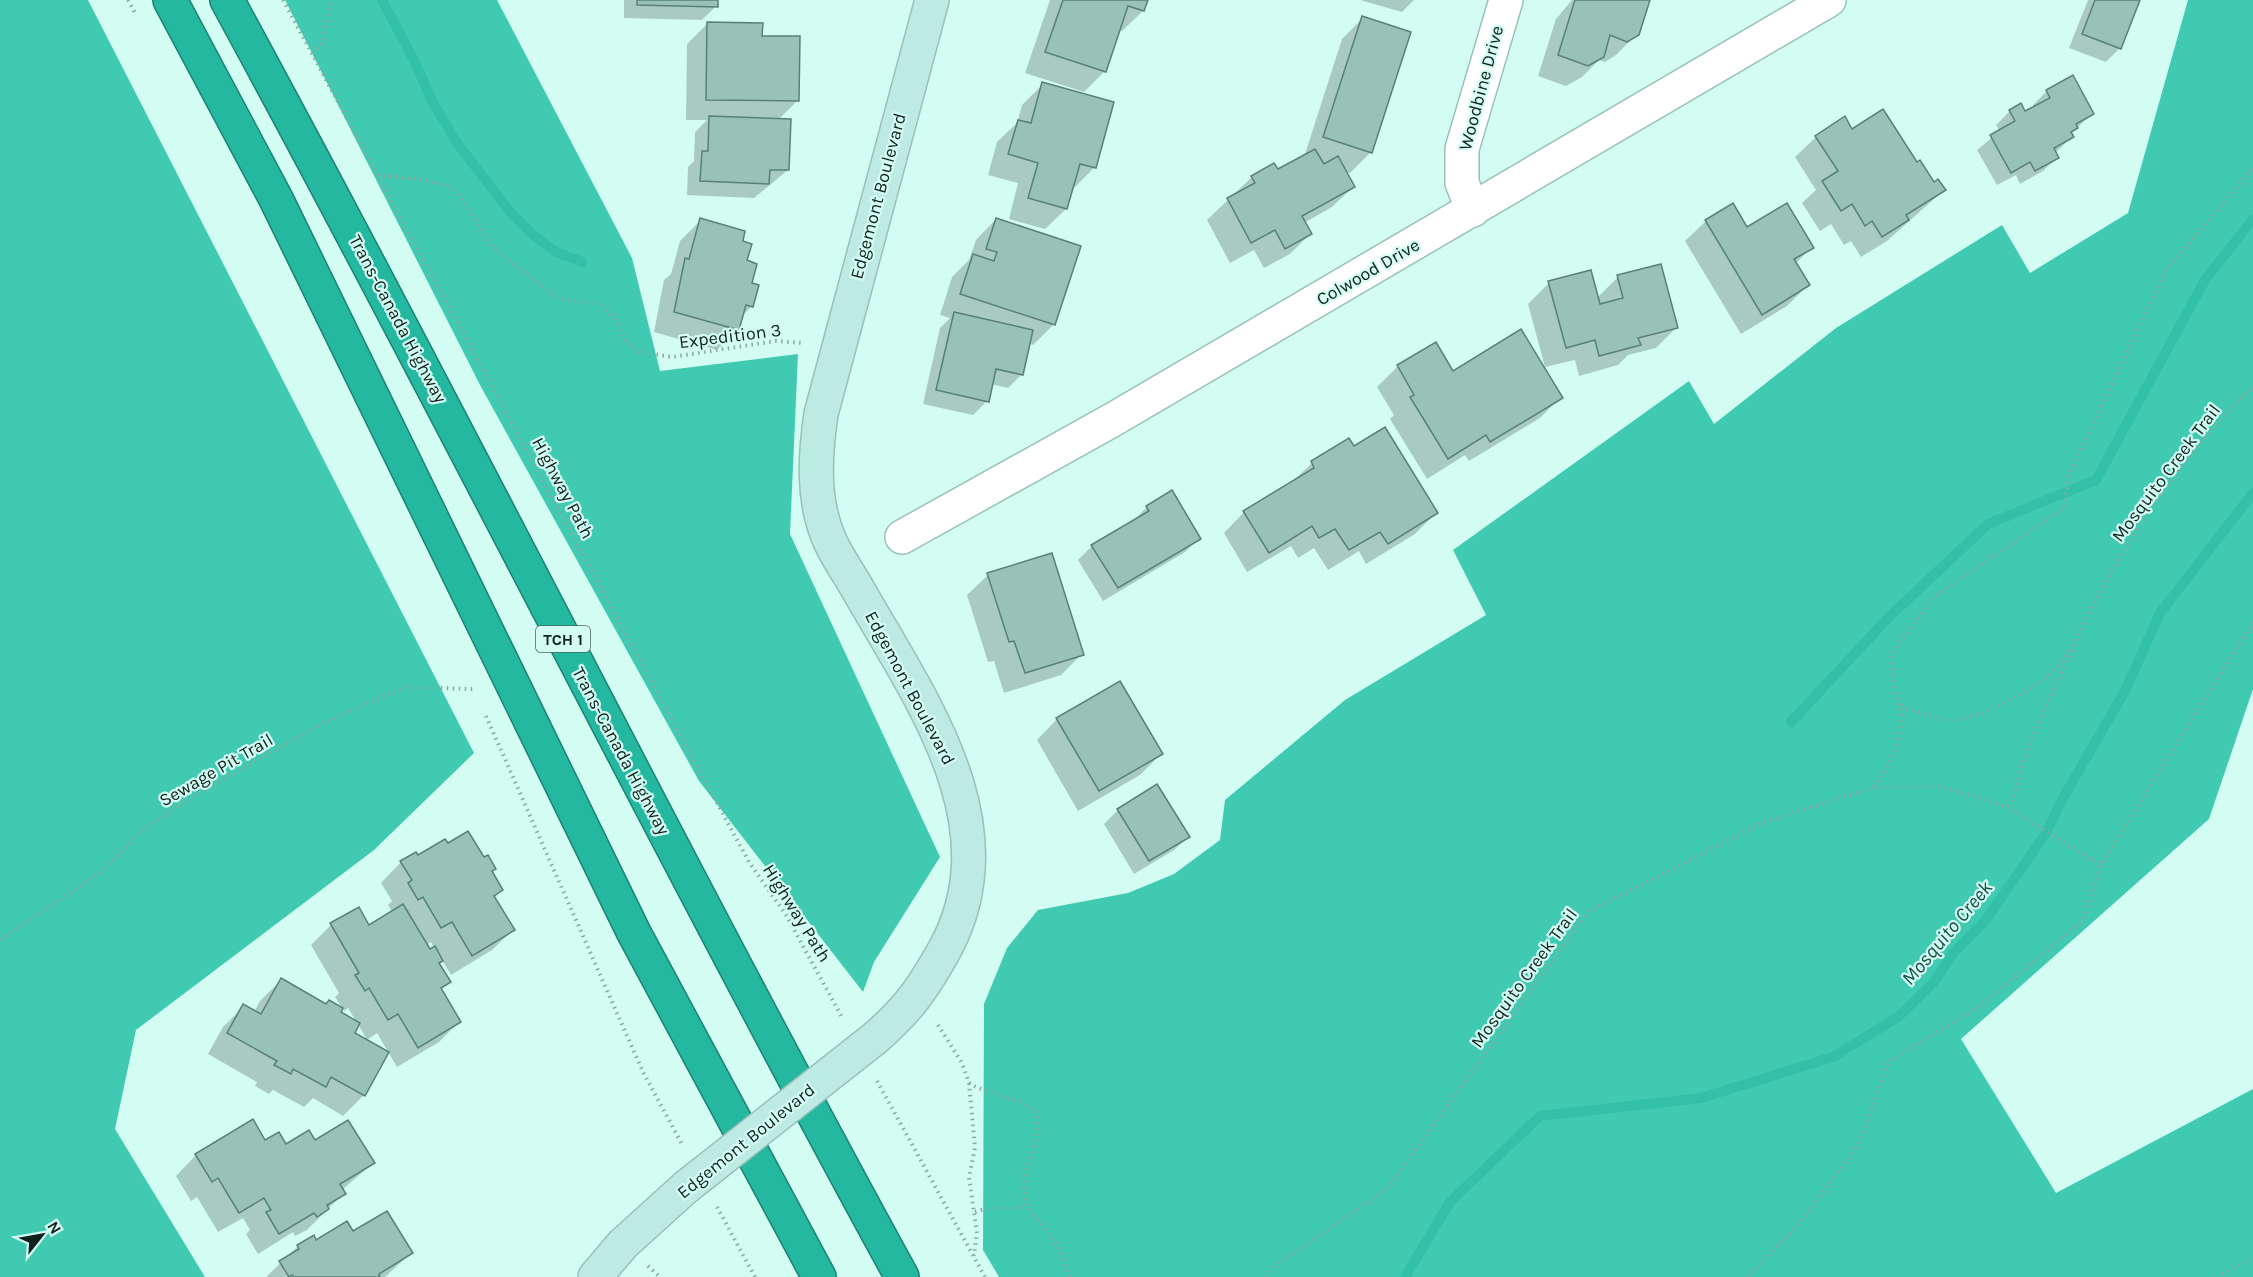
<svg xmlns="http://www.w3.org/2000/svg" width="2253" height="1277" font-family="Karla,sans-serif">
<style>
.forest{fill:#41cab2}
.shadow{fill:#0003;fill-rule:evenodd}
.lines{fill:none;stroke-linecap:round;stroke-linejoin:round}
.stream{stroke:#33c0a9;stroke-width:10}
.building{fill:#98c2b8;stroke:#598077;stroke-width:1.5}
.street-casing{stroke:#98c1b7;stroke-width:36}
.secondary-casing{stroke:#98c1b7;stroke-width:36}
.highway-casing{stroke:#1d8373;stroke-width:36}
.path{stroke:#88a8a1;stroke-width:4;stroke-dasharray:1.5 4.5;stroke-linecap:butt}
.street{stroke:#fff;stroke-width:33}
.secondary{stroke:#bdeae3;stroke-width:33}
.highway{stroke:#24b8a1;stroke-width:33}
.secondary-bridge-casing{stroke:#98c1b7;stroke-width:36;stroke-linecap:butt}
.secondary-bridge{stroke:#bdeae3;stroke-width:33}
.labels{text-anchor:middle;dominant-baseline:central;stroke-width:4.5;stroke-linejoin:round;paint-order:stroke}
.shield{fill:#d3fdf3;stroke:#4b635e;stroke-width:1.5}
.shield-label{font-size:16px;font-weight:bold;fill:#11211e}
.street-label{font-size:18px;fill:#11211e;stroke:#d3fdf3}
.water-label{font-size:20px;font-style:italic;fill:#144e43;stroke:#d3fdf3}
</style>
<rect width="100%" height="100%" fill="#d3fdf3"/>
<g class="forest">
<path d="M0,0H88L474,753L374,850L136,1030L115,1129L205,1277H0Z"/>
<path d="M285,0H497L632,258L660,371L798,354L790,534L940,857L874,962L863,992L699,781L480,385Z"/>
<path d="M2188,0H2253V689L2209,819L1961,1039L2056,1193L2253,1089V1277H999L983,1250L984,1004L1007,948L1038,910L1128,893L1174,874L1220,840L1225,800L1345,700L1486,615L1453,550L1689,381L1714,424L1836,328L2002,225L2030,273L2128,213Z"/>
</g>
<g class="shadow">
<path d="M624,0H716V6L702,20L624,18Z"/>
<path d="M1050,0H1146L1143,11L1122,31L1118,30L1104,72L1084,92L1025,73Z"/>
<path d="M1360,0H1414L1402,12Z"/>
<path d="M1572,0H1649L1637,34L1616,55L1605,62L1599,60L1582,77L1566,86L1538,76L1556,19Z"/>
<path d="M2088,0H2138L2120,48L2106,62L2069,48Z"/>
<path d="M1363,18L1371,152L1350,173L1344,171L1353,187L1332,207L1304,223L1310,234L1290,254L1264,268L1254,250L1230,263L1207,220L1252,177L1278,171L1304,157L1342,39Z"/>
<path d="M708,23L761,37L798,100L778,120L788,170L754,198L687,195L688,167L694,161L695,132L707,120H686L687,44Z"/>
<path d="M2072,78L2092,114L2070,134L2072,137L2055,153L2057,157L2043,171L2020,184L2016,175L1997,185L1977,150L2000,131L1996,125L2010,111L2025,113L2034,108L2033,105L2047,91Z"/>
<path d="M1043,84L1095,167L1074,188L1072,187L1066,209L1045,229L1009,219L1018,183L988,175L997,142L1017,123L1022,105Z"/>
<path d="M1852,131L1916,164L1934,184L1944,190L1887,241L1861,257L1851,241L1844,245L1831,224L1820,231L1802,203L1816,190L1795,157L1816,137Z"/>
<path d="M996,219L1054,324L1033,345L1028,343L1022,374L1008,388L991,384L987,401L973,415L923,404L940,328L950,318L940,315L952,277L969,260L976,240Z"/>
<path d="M701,220L741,242L750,284L752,306L741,317L737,329L717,350L654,332L664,280L671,274L680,241Z"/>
<path d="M1706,221L1812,247L1795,264L1808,285L1787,306L1741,334L1685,241Z"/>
<path d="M1618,277L1676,328L1656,348L1628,355L1618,365L1579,376L1575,360L1545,367L1528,304L1549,283L1597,298Z"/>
<path d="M1435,344L1453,373L1561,397L1540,418L1469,461L1465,455L1427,479L1390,419L1394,415L1377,387L1398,366Z"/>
<path d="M1349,440L1354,448L1436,513L1415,534L1366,564L1359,551L1328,570L1314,548L1298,558L1291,546L1247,572L1224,533L1244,512L1291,483L1312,463Z"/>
<path d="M1147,507L1199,538L1185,552L1103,601L1078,560L1092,546L1133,521Z"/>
<path d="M988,575L1082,654L1061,675L1004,693L994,661L988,662L967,595Z"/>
<path d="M1057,719L1161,754L1140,775L1078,811L1037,740Z"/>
<path d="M1118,810L1188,837L1174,850L1134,874L1104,824Z"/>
<path d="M417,857L491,872L502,890L494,898L513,930L492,950L451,975L442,960L438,964L449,982L440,990L459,1022L439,1042L397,1067L377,1033L367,1040L358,1024L353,1034L364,1095L343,1116L313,1098L304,1107L273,1090L269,1094L255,1086L257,1082L208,1054L223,1027L244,1006L254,1012L260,1001L281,980L357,1023L348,1008L344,1011L335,997L339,993L311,945L331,925L368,927L392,912L388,905L392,901L381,883L401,862ZM431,942L434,948L430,951L426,945Z"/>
<path d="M265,1142L285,1146L315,1142L373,1163L342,1190L344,1193L307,1230L295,1236L293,1232L258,1254L246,1234L250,1230L243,1218L218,1232L197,1197L191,1201L176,1176L196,1155Z"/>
<path d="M353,1233L411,1253L385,1277H266L297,1247L313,1237L316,1242Z"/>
</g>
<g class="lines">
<g class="stream">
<path d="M382,0L415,62L432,101L457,143L511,213L532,234L556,252L582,262"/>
<path d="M1791,722L1888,618L1988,524L2096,480L2205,280L2253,219"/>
<path d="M1405,1277L1450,1202L1540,1116L1701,1098L1833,1057L1898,1017L1934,982L1954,952L1985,921L2046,833L2063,798L2125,691L2160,613L2253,493"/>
</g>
</g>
<g class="building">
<path d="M637,0H718V7L637,5Z"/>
<path d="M1063,0H1148L1144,11L1128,6L1106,72L1045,52Z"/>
<path d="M1575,0H1650L1639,35L1627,42L1610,35L1604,57L1588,66L1558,55Z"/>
<path d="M2095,0H2140L2121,49L2082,34Z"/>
<path d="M1362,16L1411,32L1372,153L1323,137Z"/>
<path d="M707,22L763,23L762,36H800L799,101L706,100Z"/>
<path d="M2073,75L2094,114L2076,124L2078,128L2071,132L2074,137L2054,148L2059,158L2035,171L2030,162L2011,173L1990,135L2015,121L2009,110L2021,103L2025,111L2050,98L2046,90Z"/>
<path d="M1042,82L1114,102L1096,168L1080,164L1067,209L1028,198L1038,163L1008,154L1018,120L1031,123Z"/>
<path d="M1883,109L1917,162L1920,160L1934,182L1938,179L1946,190L1906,215L1909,220L1882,237L1872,221L1865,226L1852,204L1841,211L1822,181L1838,171L1815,136L1845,116L1852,129Z"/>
<path d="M709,116L791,119L789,170H770L769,184L700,181L702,151H708Z"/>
<path d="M1315,149L1324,164L1338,156L1355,187L1302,216L1312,234L1285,249L1275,230L1251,243L1227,198L1255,183L1251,176L1274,163L1278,169Z"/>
<path d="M1733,203L1747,227L1787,203L1814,248L1794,259L1810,285L1762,315L1705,220Z"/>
<path d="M700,218L745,231L743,241L752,244L747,260L757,264L752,283L759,285L753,307L746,305L739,330L674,312L685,258L689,259Z"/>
<path d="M996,218L1081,246L1055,325L960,294L973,254L994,261L997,252L986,249Z"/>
<path d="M1661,264L1678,328L1638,338L1641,345L1599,356L1595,340L1566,348L1548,281L1591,270L1600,304L1623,298L1617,275Z"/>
<path d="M954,312L1033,330L1023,375L996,369L989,402L936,390Z"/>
<path d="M1521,329L1563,398L1490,442L1486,435L1448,459L1410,397L1414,395L1397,365L1436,342L1453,371Z"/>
<path d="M1385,427L1438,513L1388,544L1380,532L1349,550L1335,529L1319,538L1312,526L1269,553L1243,511L1314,468L1311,461L1349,438L1354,446Z"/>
<path d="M1172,490L1201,539L1118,588L1091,545L1149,511L1146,506Z"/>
<path d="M1052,553L1084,655L1025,673L1014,641L1009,642L987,573Z"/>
<path d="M1120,681L1163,754L1099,791L1056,718Z"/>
<path d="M1157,784L1190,837L1149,861L1117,809Z"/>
<path d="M468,831L484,857L488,855L496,869L492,871L503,890L494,896L515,930L472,956L452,922L441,928L423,897L418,900L408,883L412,880L400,861L416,852L418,855L445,839L448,843Z"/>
<path d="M403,904L430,949L435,946L443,961L439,963L451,982L441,988L461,1022L418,1048L398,1014L388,1020L369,988L365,991L355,975L359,973L330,923L359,907L369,925Z"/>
<path d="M281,978L326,1004L329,1000L343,1008L341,1012L360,1023L355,1033L389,1052L365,1096L331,1077L326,1087L293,1069L291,1074L274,1065L277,1061L227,1033L243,1004L261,1014Z"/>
<path d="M253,1119L265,1140L279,1132L286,1144L309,1130L315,1140L348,1120L375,1163L340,1184L346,1194L327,1205L329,1209L317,1217L314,1213L279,1234L266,1212L271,1210L264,1198L239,1213L218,1178L212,1182L195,1154Z"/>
<path d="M387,1211L413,1253L379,1274L380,1277H294L292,1275L289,1277L279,1261L299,1249L297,1245L314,1235L316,1240L347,1221L353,1231Z"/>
</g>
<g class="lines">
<defs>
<g id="street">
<path d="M1473,210L1462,183V149L1506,0"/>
<path d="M902,537L1114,419L1829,0"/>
</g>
<g id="secondary">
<path d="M874,1039C909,1009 924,987 946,947C1013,821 916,693 856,586C847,571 836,555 829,539C812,499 815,455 821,414L932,0"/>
<path d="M595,1277L623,1244L686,1187"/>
</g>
<g id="highway">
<path d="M170,0L276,199L634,933L819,1277"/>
<path d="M227,0C457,423 671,855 902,1277"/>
</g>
</defs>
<use href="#street" class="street-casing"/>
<use href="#secondary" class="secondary-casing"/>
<use href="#highway" class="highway-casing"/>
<g class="path">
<path d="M128,0L135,13"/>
<path d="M283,0L749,862L786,915L843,1019"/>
<path d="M312,53L322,44L331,0"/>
<path d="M378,175L423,180L450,187L460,195L491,245L508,260L558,299L600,304L614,317L626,342L640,352L672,357L776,341L804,343"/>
<path d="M1900,705L1895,689L1891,654L1934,597L2064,508L2070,472L2166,271L2253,168"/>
<path d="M486,716L643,1072L683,1146"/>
<path d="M1873,787C1894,757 1903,743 1900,705C1917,712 1939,722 1958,720C1984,716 2030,691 2050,674C2058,667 2064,657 2071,649"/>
<path d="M2007,807L2101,865"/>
<path d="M0,940L101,872L144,829L197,794L323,723L405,687L474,689"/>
<path d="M938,1025L962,1063L969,1083L975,1148L969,1177L977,1233L974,1256"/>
<path d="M877,1081L985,1277"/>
<path d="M969,1083C992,1097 1019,1095 1038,1115C1040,1148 1015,1173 1028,1207L1062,1252L1070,1277"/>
<path d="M717,1207L755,1277"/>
<path d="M975,1212C992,1205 1009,1211 1027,1207"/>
<path d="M648,1266L660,1277"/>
<path d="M1266,1277L1274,1267L1388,1188L1588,912L1764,822L1872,788L1940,786L2007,807C2017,792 2019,777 2024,760C2038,722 2056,684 2073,647C2116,551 2179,460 2253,386"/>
<path d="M1747,1277L1798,1225L1858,1145L1888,1062L1980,1006L2082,921L2101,865L2253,622"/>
<path d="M2217,1277L2253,1258"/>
</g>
<use href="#street" class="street"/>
<use href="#secondary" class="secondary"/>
<use href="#highway" class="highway"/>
<defs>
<path id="secondary-bridge" d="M686,1187L874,1039"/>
</defs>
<use href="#secondary-bridge" class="secondary-bridge-casing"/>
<use href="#secondary-bridge" class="secondary-bridge"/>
</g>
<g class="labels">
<rect class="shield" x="536" y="626" width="54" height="26" rx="4.5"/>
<g class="shield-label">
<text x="563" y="639">TCH 1</text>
</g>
<g class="street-label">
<text transform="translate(1481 88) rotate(-75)">Woodbine Drive</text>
<text transform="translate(878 196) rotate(-75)">Edgemont Boulevard</text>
<text transform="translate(1368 272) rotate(-30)">Colwood Drive</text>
<text transform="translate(398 319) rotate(62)">Trans-Canada Highway</text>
<text transform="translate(730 336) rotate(-7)">Expedition 3</text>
<text transform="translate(2166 473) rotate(-53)">Mosquito Creek Trail</text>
<text transform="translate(563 488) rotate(62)">Highway Path</text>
<text transform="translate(910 688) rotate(62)">Edgemont Boulevard</text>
<text transform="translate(621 751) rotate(62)">Trans-Canada Highway</text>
<text transform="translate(216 770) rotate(-30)">Sewage Pit Trail</text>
<text transform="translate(797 913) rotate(58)">Highway Path</text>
<text transform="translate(1524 978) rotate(-54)">Mosquito Creek Trail</text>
<text transform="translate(746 1141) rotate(-39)">Edgemont Boulevard</text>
</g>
<g class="water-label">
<text transform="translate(1947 933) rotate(-50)">Mosquito Creek</text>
</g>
</g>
<g transform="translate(42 1235) rotate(59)" stroke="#d3fdf3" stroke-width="4.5" paint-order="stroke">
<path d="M0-4.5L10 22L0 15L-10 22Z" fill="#11211e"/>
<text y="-9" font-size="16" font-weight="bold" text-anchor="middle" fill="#11211e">N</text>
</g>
</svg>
